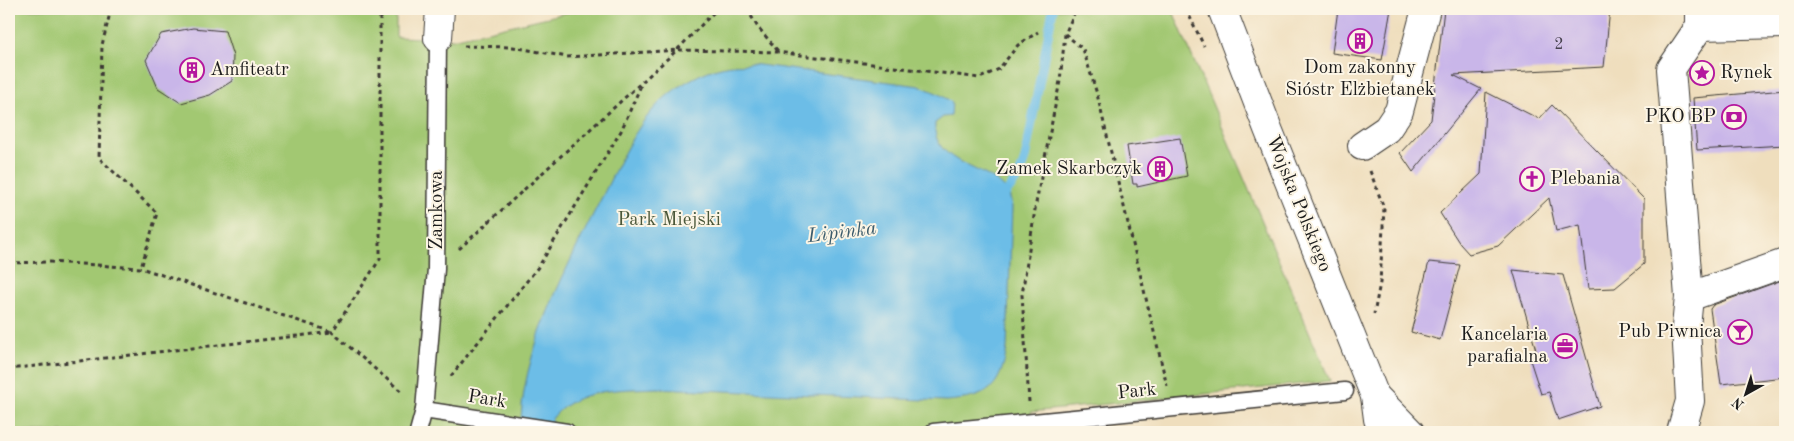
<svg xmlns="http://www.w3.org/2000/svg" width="1794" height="441" font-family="'Old Standard TT',serif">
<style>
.green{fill:#a2c872;stroke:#5f7247}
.water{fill:#6cbde7;stroke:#446c82}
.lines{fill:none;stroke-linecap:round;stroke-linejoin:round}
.stream{stroke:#6cbde7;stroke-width:9}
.building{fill:#c9b6e9}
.lane-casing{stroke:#3c3934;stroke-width:19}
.street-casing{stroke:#3c3934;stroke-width:30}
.secondary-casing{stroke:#3c3934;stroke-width:30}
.path{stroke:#3c3934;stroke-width:3;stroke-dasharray:4 4;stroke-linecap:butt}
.lane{stroke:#fff;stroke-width:16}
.street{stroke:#fff;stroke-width:28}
.secondary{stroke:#fff;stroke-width:28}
.labels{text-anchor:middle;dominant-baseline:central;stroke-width:4;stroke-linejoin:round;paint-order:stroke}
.number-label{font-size:16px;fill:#47424f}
.poi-label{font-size:19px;fill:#1c1c1c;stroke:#fcf5e5;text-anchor:end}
.street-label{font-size:19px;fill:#1c1c1c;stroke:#fcf5e5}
.park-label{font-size:19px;fill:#4b583a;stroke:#fcf5e5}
.water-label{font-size:20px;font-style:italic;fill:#3c5c6d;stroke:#fcf5e5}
</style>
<rect width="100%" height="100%" fill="#fcf5e5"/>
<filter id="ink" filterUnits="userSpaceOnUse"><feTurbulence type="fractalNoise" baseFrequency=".02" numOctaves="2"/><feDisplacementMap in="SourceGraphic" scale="10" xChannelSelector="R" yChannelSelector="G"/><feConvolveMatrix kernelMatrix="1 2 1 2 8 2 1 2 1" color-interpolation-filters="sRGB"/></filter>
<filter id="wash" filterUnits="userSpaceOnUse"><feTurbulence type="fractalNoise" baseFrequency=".0096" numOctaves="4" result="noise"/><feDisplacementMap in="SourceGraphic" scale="20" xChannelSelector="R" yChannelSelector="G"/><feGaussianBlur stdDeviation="1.12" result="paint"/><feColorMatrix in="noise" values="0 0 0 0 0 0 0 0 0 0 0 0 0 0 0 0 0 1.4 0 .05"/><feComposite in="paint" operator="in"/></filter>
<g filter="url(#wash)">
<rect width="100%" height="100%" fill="#efdebd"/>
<path class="green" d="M9,9H396V37L453,39L583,9H1172L1330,381L1031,412L1032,432H9Z"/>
<path class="water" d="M752,64L920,86L939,94L952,102L951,116L943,117L935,123C931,165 990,166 1008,192C1010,196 1011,202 1012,207L1007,348C1000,390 987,398 946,401L657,388C620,390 575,387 551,420L552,432H521C518,357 570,260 604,193C619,163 634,128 659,103C676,86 702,71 725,66C733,64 743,65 752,64Z"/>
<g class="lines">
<path class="stream" d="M1000,201L1019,176L1025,159L1053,9"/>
</g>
<g id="blocks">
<g class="building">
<path d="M1338,9H1391L1382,60L1332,53Z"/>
<path d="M1444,9H1610L1604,67L1453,75L1481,89L1413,172L1400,153L1431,120Z"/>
<path d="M193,28L225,31L233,56L232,81L210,95L181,103L158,88L146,60L161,34Z"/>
<path d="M1785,90V145L1697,150L1693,98Z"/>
<path d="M1486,92L1539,119L1552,105L1644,199V264L1615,288L1588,289L1580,225L1556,231L1549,198L1498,246L1469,254L1460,244L1440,213L1481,174Z"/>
<path d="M1180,138L1187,176L1137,187V184H1133L1127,146Z"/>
<path d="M1429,262L1460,265L1440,340L1411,332Z"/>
<path d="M1513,270L1563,275L1600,406L1558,420L1549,392L1541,394L1530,360L1538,357Z"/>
<path d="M1785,279V377L1721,384L1710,309L1713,305Z"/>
</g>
</g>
</g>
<g filter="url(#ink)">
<use href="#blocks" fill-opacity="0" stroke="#3c3934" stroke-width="1"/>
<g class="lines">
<defs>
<g id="lane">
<path d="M424,410L567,432"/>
<path d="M418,432L424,410L436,269L438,38"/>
<path d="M933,432L1345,391"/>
</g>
<g id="street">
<path d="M1700,26L1785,24"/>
<path d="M438,38L440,9"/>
<path d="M1362,146L1387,129L1399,111L1426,9"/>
<path d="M1689,297L1785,263"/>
<path d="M1681,432L1690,401L1686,327L1689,297L1671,69L1700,26V9"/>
</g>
<g id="secondary">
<path d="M1222,9L1268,129L1375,396L1378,419L1383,432"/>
<path d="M1375,396L1410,432"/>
</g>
</defs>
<use href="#lane" class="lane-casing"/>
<use href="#street" class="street-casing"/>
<use href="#secondary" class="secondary-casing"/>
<g class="path">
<path d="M111,9L102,45L99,158L157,213L141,268"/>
<path d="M380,9V259L332,332L402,392"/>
<path d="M747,9L757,26L778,51"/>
<path d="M1186,9L1204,46"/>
<path d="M1065,34L1083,49L1097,94L1167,386"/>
<path d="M464,46L513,47L567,57L677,50L778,52L980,78L999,69L1018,45L1038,32"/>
<path d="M1370,171L1384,208L1380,283L1374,314"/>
<path d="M459,249L677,50L717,9"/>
<path d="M9,263L50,262L141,268L332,332L9,369"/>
<path d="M451,376L539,266L621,131L642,83"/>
<path d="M1029,402L1022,295L1036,203L1060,81L1065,34L1076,9"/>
</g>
<use href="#lane" class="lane"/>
<use href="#street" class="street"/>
<use href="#secondary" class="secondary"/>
</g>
</g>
<defs>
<symbol id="building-ring" viewBox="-11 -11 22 22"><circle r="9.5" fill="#fcf5e5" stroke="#b5179e" stroke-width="1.5"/><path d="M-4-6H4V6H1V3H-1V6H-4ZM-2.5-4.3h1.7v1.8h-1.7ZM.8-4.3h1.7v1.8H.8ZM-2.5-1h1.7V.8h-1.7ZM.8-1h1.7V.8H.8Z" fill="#b5179e"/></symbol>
<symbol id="sight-ring" viewBox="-11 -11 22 22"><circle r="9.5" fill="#fcf5e5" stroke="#b5179e" stroke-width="1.5"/><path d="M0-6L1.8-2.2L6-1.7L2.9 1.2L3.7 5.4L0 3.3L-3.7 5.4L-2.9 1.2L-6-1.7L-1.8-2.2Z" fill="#b5179e"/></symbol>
<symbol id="bank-ring" viewBox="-11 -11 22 22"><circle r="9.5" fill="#fcf5e5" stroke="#b5179e" stroke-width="1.5"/><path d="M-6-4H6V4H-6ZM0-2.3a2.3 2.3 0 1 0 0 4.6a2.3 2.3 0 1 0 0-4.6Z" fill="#b5179e"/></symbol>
<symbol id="church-ring" viewBox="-11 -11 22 22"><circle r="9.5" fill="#fcf5e5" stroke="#b5179e" stroke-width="1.5"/><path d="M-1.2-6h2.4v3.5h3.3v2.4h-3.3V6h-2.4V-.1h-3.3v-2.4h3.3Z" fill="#b5179e"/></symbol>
<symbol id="bar-ring" viewBox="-11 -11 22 22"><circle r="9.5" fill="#fcf5e5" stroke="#b5179e" stroke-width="1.5"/><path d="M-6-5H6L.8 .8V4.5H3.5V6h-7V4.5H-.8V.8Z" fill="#b5179e"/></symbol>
<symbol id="office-ring" viewBox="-11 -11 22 22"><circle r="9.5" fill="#fcf5e5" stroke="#b5179e" stroke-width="1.5"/><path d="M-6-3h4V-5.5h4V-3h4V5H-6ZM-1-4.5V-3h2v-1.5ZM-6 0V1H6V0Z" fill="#b5179e"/></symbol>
</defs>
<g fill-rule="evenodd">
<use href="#building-ring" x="1346" y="27" width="28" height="28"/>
<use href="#building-ring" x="178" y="56" width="28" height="28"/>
<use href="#sight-ring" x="1688" y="59" width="28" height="28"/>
<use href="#bank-ring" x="1720" y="103" width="28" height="28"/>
<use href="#building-ring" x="1146" y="155" width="28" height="28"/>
<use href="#church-ring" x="1518" y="165" width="28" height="28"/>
<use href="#bar-ring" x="1726" y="318" width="28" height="28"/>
<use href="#office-ring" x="1551" y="332" width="28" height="28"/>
</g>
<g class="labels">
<g class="number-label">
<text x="1559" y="45">2</text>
</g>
<g class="poi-label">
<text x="1360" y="68" text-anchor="middle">Dom zakonny<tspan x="1360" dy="22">Sióstr Elżbietanek</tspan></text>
<text x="210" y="70" text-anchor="start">Amfiteatr</text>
<text x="1720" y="73" text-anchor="start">Rynek</text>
<text x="1716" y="117">PKO BP</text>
<text x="1142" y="169">Zamek Skarbczyk</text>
<text x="1550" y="179" text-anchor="start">Plebania</text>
<text x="1722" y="332">Pub Piwnica</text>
<text x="1548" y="335">Kancelaria<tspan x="1548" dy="22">parafialna</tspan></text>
</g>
<g class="street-label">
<text transform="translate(1298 204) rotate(68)">Wojska Polskiego</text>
<text transform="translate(437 210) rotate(-90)">Zamkowa</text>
<text transform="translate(1137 392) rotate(-6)">Park</text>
<text transform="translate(487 400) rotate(9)">Park</text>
</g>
<g class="park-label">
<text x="669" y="220">Park Miejski</text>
</g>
<g class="water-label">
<text transform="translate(842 233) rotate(-7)">Lipinka</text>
</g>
</g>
<rect width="1794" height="441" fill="none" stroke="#fcf5e5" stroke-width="30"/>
<g transform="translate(1746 394) rotate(219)" stroke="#fcf5e5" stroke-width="4" paint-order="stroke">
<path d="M0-4L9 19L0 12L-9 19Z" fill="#1c1c1c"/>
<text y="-8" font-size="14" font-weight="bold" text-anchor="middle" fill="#1c1c1c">N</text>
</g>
</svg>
